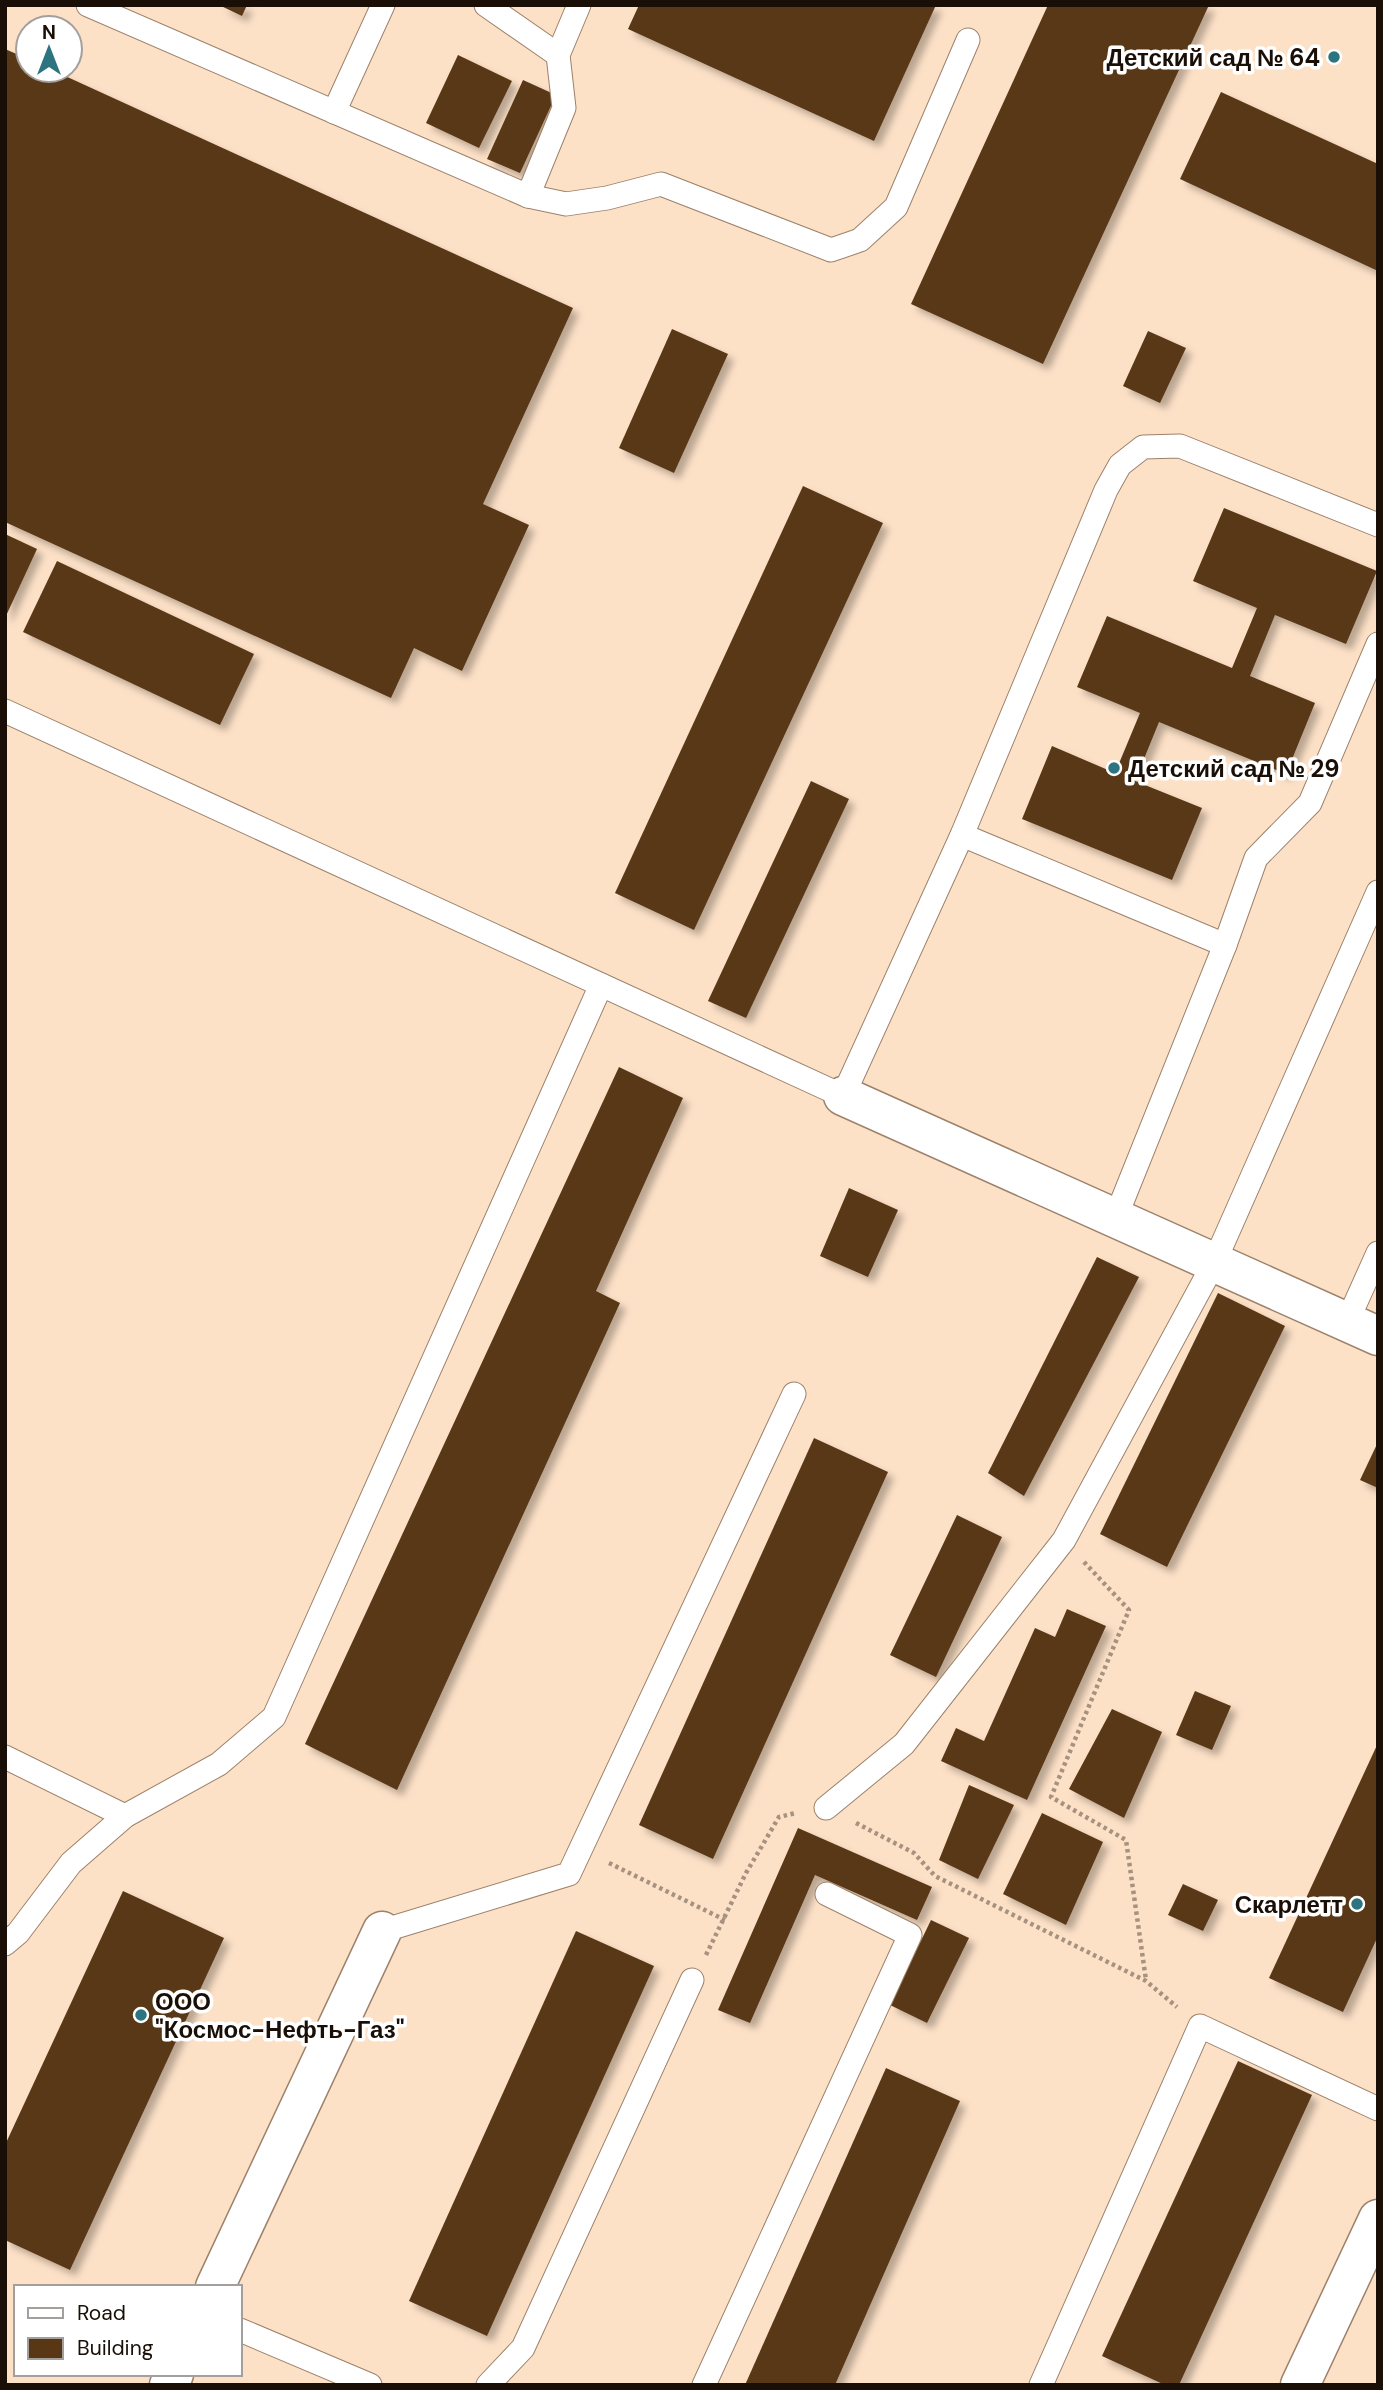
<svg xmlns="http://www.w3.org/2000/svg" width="1383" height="2390" font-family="'DM Sans',sans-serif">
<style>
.building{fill:#593715;filter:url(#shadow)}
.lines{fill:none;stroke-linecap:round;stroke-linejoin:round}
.service-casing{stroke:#9c826b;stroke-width:25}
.minor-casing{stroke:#9c826b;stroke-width:41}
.path{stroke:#a7927f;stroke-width:4.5;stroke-dasharray:3.5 3.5;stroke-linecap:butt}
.service{stroke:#fff;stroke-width:23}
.minor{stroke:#fff;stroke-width:38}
.poi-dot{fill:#2c747f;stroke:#fff;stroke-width:2.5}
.labels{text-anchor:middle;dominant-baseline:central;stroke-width:7;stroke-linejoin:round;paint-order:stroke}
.poi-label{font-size:24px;font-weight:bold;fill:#190f07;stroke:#fff;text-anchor:end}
</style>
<defs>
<filter id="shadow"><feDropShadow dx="6" dy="6" stdDeviation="3.5" flood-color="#0004"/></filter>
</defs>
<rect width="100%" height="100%" fill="#fde1c7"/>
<g class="building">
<path d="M219,5H247L242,16Z"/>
<path d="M639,5H936L874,141L628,29Z"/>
<path d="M1048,5H1209L1043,364L911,304Z"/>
<path d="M5,49L28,59V70H52L573,308L483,504L529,525L462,671L414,648L391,698L5,522Z"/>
<path d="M458,55L512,81L479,148L426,123Z"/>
<path d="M523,80L556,95L520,173L487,159Z"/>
<path d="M1221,92L1378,164V271L1180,179Z"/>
<path d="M672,329L728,354L674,473L619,448Z"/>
<path d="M1148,331L1186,348L1160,403L1123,386Z"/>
<path d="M803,486L883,523L694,930L615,893Z"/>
<path d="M1224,508L1377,571L1346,644L1275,615L1250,676L1315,703L1286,774L1159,722L1135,781L1202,808L1172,880L1022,819L1052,746L1115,773L1140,713L1077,687L1107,616L1232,668L1257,608L1193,581Z"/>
<path d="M5,534L37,549L5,618Z"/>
<path d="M57,561L254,654L220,725L23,632Z"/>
<path d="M811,781L849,799L746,1018L708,1001Z"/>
<path d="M619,1067L683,1098L596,1291L620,1303L397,1790L305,1744Z"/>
<path d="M849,1188L898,1210L868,1277L820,1256Z"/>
<path d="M1097,1257L1139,1277L1024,1496L988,1473Z"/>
<path d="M1218,1293L1285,1326L1167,1567L1100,1534Z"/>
<path d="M814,1438L888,1472L713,1859L639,1825Z"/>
<path d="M1378,1442V1488L1360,1480Z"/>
<path d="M957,1515L1002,1537L936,1677L890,1655Z"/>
<path d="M1067,1609L1106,1626L1027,1800L941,1761L956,1728L984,1741L1035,1628L1055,1637Z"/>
<path d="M1195,1691L1231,1706L1212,1750L1176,1735Z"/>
<path d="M1112,1709L1162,1732L1124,1818L1069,1789Z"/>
<path d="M1378,1743V1936L1343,2012L1269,1978Z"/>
<path d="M969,1785L1014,1805L978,1879L939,1860Z"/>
<path d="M1042,1813L1103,1842L1066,1925L1003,1894Z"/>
<path d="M798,1828L932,1887L917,1920L815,1875L750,2023L718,2010Z"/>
<path d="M1183,1884L1218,1900L1203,1931L1168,1915Z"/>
<path d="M123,1891L224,1938L70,2270L5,2240V2145Z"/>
<path d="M931,1920L969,1938L927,2023L890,2005Z"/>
<path d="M576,1931L654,1966L487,2336L409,2301Z"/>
<path d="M1238,2061L1312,2095L1179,2385H1165L1102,2356Z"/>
<path d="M886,2068L960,2101L835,2385H745Z"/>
</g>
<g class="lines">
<defs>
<g id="service">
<path d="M88,5L528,196L566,204L607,198L661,184L831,250L860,240L896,207L968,40"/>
<path d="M486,5L558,55"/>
<path d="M334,112L383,5"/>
<path d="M528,196L564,108L558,55L579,5"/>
<path d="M5,711L843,1096L962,835L1106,490L1120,465L1143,447L1180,446L1378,525"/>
<path d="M962,835L1225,945"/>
<path d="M1115,1219L1225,945L1256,858L1310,803L1378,644"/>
<path d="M1347,1322L1378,1253"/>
<path d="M5,1757L125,1816"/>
<path d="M826,1808L904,1744L1064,1540L1214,1263L1378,892"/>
<path d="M382,1931L569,1874L794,1394"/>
<path d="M5,1944L18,1933L71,1863L125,1816L219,1764L274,1717L601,985"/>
<path d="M240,2330L370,2385"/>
<path d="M488,2385L523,2348L692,1980"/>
<path d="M704,2385L910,1935L827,1894"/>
<path d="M1041,2385L1200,2026L1378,2109"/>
</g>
<g id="minor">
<path d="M843,1096L1378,1336"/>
<path d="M215,2287L382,1931"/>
<path d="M169,2385L174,2374"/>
<path d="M1300,2385L1378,2219"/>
</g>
</defs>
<use href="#service" class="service-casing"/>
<use href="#minor" class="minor-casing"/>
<g class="path">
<path d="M1084,1562L1129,1610L1051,1797L1126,1840L1146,1980"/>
<path d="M856,1823L914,1853L935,1876L1146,1981L1177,2007"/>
<path d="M609,1863L725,1920"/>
<path d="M706,1955L746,1873L779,1817L796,1813"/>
</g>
<use href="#service" class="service"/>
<use href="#minor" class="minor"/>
</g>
<g class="poi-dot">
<circle cx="1334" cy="57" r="7"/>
<circle cx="1114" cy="768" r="7"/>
<circle cx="1357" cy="1904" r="7"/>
<circle cx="141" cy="2015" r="7"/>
</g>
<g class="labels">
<g class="poi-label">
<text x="1320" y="57">Детский сад № 64</text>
<text x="1128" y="768" text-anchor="start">Детский сад № 29</text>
<text x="1343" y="1904">Скарлетт</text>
<text x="155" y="2001" text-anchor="start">ООО<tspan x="155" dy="28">"Космос-Нефть-Газ"</tspan></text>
</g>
</g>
<rect width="1383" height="2390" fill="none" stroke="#190f07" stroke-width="14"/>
<rect x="14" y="2285" width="228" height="91" fill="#ffffff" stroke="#a39f9c" stroke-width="2"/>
<rect x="28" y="2308" width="35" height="10" fill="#ffffff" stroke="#a39f9c" stroke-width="2"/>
<text x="77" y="2320" font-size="21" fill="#190f07">Road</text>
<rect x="28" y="2338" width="35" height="21" fill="#593715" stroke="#a39f9c" stroke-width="2"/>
<text x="77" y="2355" font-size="21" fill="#190f07">Building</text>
<g transform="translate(49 49)"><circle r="33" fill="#ffffff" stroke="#a39f9c" stroke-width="2"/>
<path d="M0-5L12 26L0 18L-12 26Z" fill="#2c747f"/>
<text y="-10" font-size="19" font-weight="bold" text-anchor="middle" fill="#190f07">N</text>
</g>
</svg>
